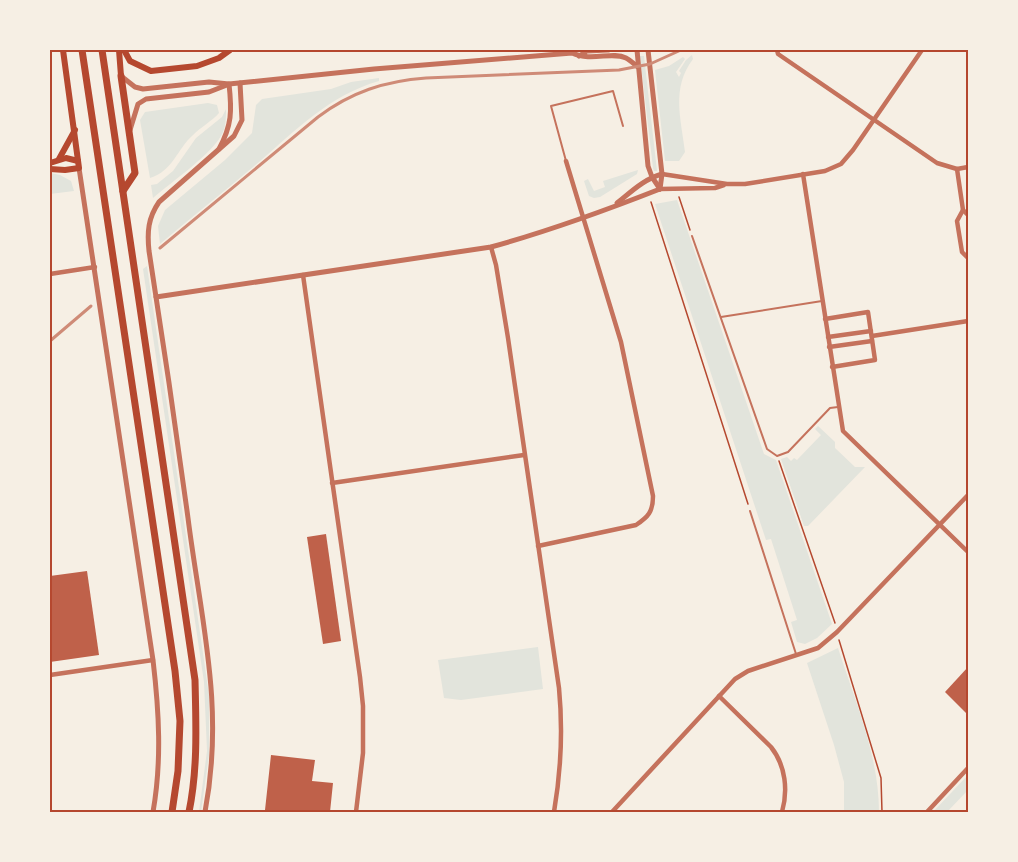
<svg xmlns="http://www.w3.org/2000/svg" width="1018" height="862" font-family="'Playfair Display',serif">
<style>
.green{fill:#e2e4dc}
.building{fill:#bf614a}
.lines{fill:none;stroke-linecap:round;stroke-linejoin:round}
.path{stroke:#b5482f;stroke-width:1.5}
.service{stroke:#c5725c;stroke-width:2}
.minor{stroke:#c5725c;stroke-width:4.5}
.tertiary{stroke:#c5725c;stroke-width:5}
.secondary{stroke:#b5482f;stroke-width:6}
.trunk{stroke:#b5482f;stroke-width:7}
.rail{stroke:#cf8b77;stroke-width:3}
.neatline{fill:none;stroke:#b5482f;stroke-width:2}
</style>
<rect width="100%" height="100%" fill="#f6efe4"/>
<g class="green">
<path d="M692,55L693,59C671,88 681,118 685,152L679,161H665L655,70L669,66L683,57L685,59L676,72L679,77L681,73L679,71L686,60Z"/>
<path d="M640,56H644L657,171H654L653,168Z"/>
<path d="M379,78V81C330,95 296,130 259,162C226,190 192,217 160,244L158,226L165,210L225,160L252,133L256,105L262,99L331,89L351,82Z"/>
<path d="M208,103L217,105L219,113C212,121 201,127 193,135C177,149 173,171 150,178L140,120L145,112Z"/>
<path d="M226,109C226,117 226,125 223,132C215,152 170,183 153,198L151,185L157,184L173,171L196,138L222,117Z"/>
<path d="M638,170L637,174L600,197L594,198L589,196L584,181L588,179L594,191L605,187L603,181Z"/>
<path d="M50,173L60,175L71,181L74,191L50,194Z"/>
<path d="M677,200L764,454L776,460L832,624L817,638L805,644L797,642L791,622L797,620L771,539L766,540L655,204Z"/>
<path d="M147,266L209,695V755L201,812H199L207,751L204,682L143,269Z"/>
<path d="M818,426L835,442V448L855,467H865L808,526H804L781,459L787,457L791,461L794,458L797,460L821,435L815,429Z"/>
<path d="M538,647L543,689L461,700L444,698L438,660Z"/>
<path d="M838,648C855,701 879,756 879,812H844V782L834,745L807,663Z"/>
<path d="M968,775V790L947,812H933Z"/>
</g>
<g class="building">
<path d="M326,534L341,641L323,644L307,537Z"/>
<path d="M87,571L99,655L50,662V576Z"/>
<path d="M968,667V715L945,692Z"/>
<path d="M271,755L315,760L312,781L333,783L330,812H293L265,810Z"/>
</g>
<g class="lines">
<g class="path">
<path d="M679,197L690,230"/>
<path d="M651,202L748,504"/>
<path d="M779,461L835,623"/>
<path d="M839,640L881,778L882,812"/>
</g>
<g class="service">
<path d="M566,161L551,106L613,91L623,126"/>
<path d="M692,236L767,449L777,456L788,452L830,408L838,407"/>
<path d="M721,317L822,301"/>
<path d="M750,511L796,654"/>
</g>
<g class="minor">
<path d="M777,50L778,54L937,163L957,169L968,167"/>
<path d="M957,169L963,210L968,215"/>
<path d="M662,174L727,184H745L825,171L841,164L853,150L922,50"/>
<path d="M803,174L843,431L968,552"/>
<path d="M660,189L715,188L724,185"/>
<path d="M963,210L957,221L962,252L968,258"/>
<path d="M491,247L496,265L508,338L559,688C563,730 561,771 554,812"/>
<path d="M50,274L95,267"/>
<path d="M303,275L360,677L363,706V753L356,812"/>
<path d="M825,319L868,312L875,360L832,367"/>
<path d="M872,336L968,321"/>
<path d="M828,337L871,331"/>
<path d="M829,347L872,341"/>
<path d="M332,483L524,455"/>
<path d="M538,546L636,525C648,517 653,512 653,496L621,342L566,161"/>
<path d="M50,675L153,660"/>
<path d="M719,696L771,747C786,766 788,791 782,812"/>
<path d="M612,812L735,679L748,671L818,648L837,632L968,495"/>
<path d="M927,812L968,768"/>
</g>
<g class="tertiary">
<path d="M637,50L648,166L652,177L660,189"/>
<path d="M648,50L662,174L660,189"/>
<path d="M579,56L587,51L608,50"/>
<path d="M121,76L135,87L143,89L209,82L229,84L374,69L572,53C592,62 612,51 626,58C630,60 634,64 638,67"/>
<path d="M130,130L138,104L146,99L209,92L227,85"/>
<path d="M219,149C232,125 232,111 229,84"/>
<path d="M79,168L153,660C159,711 162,761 153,812"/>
<path d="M617,203C631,192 644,179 662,174"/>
<path d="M156,297L491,247C549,231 604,211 660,189"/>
<path d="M205,812C225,707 201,621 188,518C176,429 163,340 149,251C147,232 148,218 159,202L234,136L242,120L240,83"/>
</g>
<g class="secondary">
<path d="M119,50L121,76"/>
<path d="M124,50L130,61L151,71L197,66L219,58L230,50"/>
<path d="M59,159L75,130"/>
<path d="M50,163L66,158L78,161"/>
<path d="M50,169L65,170L79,168L63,50"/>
</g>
<g class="trunk">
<path d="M82,50L175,671L180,721L178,771L172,812"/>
<path d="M102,50L195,680C196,724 198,768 189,812"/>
<path d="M121,76L135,173L123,191"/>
</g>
<g class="rail">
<path d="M160,248L318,117C351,92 385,81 426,78L619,70L650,64L681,50"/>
<path d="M50,341L91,306"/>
</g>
</g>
<rect width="1018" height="862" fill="none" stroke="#f6efe4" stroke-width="102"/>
<rect x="51" y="51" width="916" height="760" class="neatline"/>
</svg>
